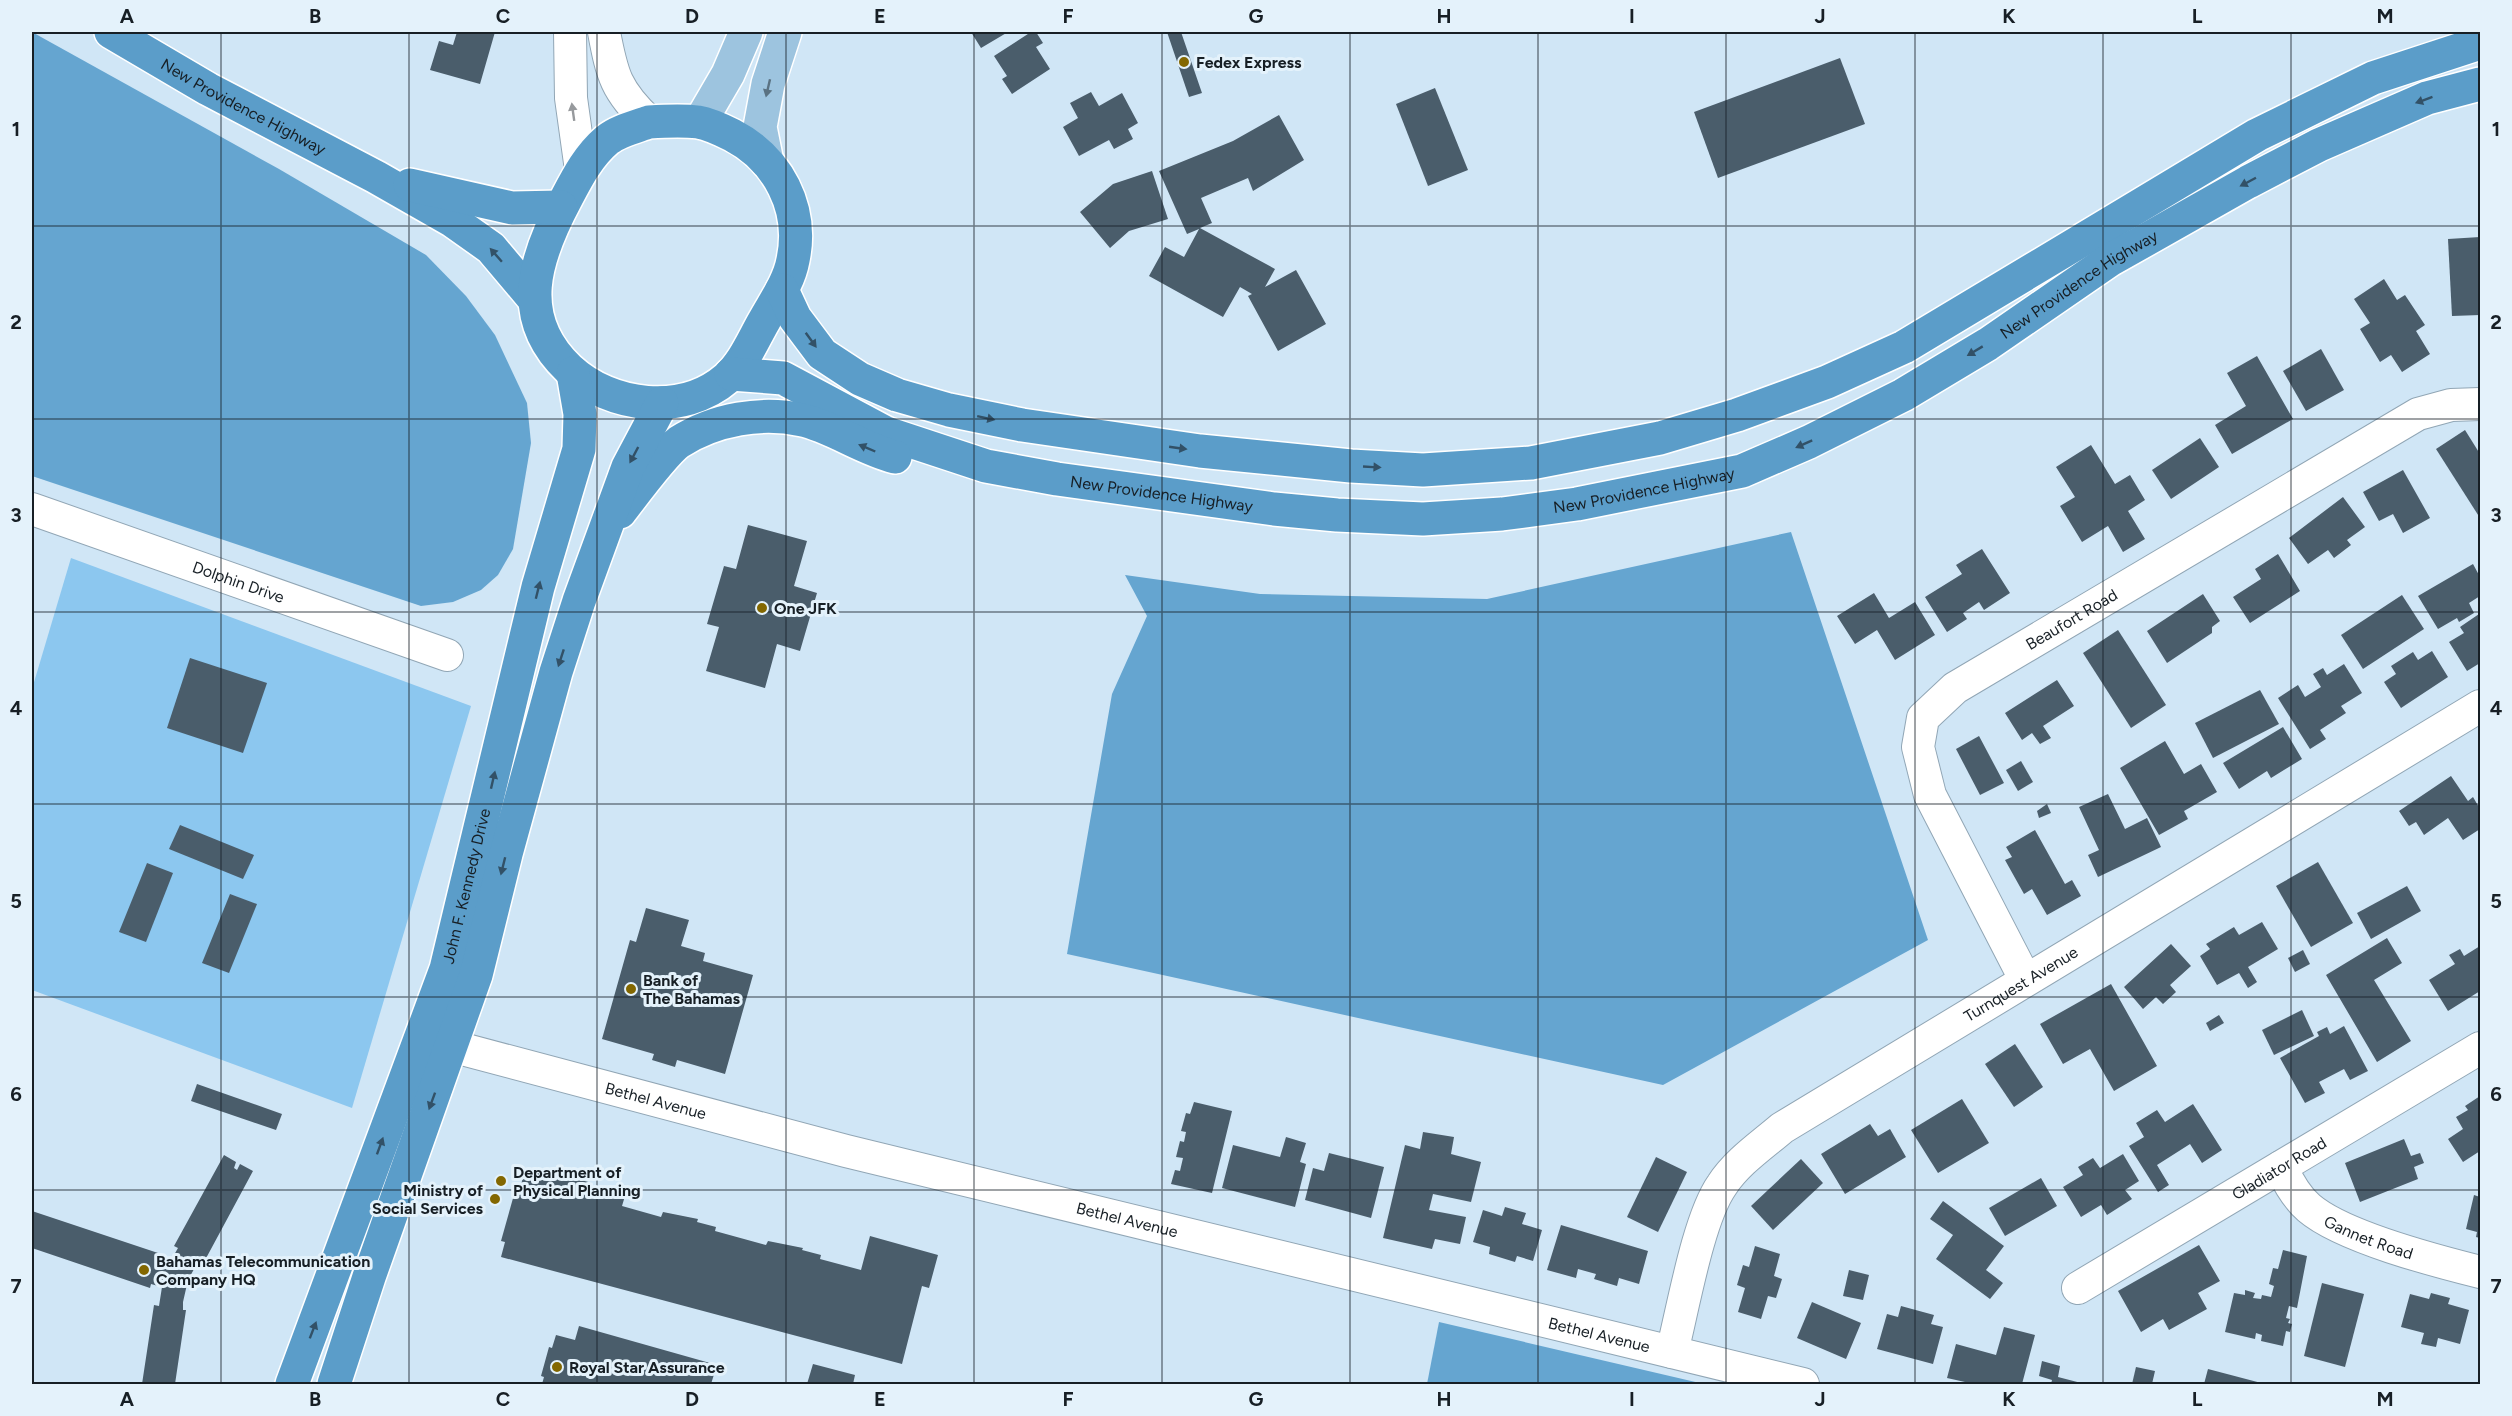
<svg xmlns="http://www.w3.org/2000/svg" width="2512" height="1416" font-family="Figtree,sans-serif">
<style>
.green{fill:#8cc7ef}
.forest{fill:#65a5d0}
.building{fill:#4a5d6b}
.lines{fill:none;stroke-linecap:round;stroke-linejoin:round}
.minor-casing{stroke:#91a6b5;stroke-width:34}
.major-casing{stroke:#fff;stroke-width:36}
.highway-casing{stroke:#fff;stroke-width:36}
.minor{stroke:#fff;stroke-width:32}
.major{stroke:#9dc4df;stroke-width:33}
.highway{stroke:#5b9dc9;stroke-width:33}
.oneway{fill:#5a7282}
.oneway2{fill:#325167}
.oneway3{fill:#979a9d}
.grid{fill:none;stroke:#171f25;stroke-width:1.5;stroke-opacity:0.55}
.poi-dot{fill:#836700;stroke:#e4f2fb;stroke-width:2}
.labels{text-anchor:middle;dominant-baseline:central;stroke-width:6;stroke-linejoin:round;paint-order:stroke}
.poi-label{font-size:16px;font-weight:bold;fill:#171f25;stroke:#e4f2fb;text-anchor:start}
.street-label{font-size:16px;fill:#171f25;stroke:#e4f2fb}
.neatline{fill:none;stroke:#171f25;stroke-width:2}
.grid-label{font-size:20px;text-anchor:middle;font-weight:bold;fill:#171f25}
</style>
<rect width="100%" height="100%" fill="#d0e6f6"/>
<path class="green" d="M71,558L471,706L352,1108L32,990V689Z"/>
<g class="forest">
<path d="M32,32L279,169L426,255L466,296L495,335L527,403L531,443L513,549L498,575L481,590L453,602L421,606L32,476Z"/>
<path d="M1791,532L1928,940L1663,1085L1067,954L1112,694L1147,616L1125,575L1260,594L1487,599Z"/>
<path d="M1439,1322L1704,1384H1427Z"/>
</g>
<g class="building">
<path d="M457,32H495L480,84L430,70L439,41L453,45Z"/>
<path d="M971,32H1008L981,48Z"/>
<path d="M1031,32H1036L1043,43L1036,47L1050,69L1012,94L1002,79L1007,76L994,56Z"/>
<path d="M1167,32H1181L1202,93L1189,97Z"/>
<path d="M1840,58L1865,124L1718,178L1694,112Z"/>
<path d="M1435,88L1468,170L1428,186L1396,104Z"/>
<path d="M1091,92L1099,106L1122,93L1138,123L1128,129L1133,139L1114,149L1109,140L1079,156L1063,127L1078,118L1070,103Z"/>
<path d="M1279,115L1304,160L1253,191L1248,178L1201,198L1212,223L1200,228L1275,269L1265,287L1296,270L1326,324L1278,351L1248,296L1252,294L1240,287L1223,317L1149,276L1165,247L1184,257L1199,229L1187,234L1159,171L1233,141Z"/>
<path d="M1152,171L1168,219L1129,231L1110,248L1080,212L1113,184Z"/>
<path d="M2480,237V315L2452,316L2448,239Z"/>
<path d="M2384,279L2397,300L2405,295L2425,325L2416,331L2430,354L2402,372L2391,355L2380,362L2360,329L2370,323L2354,299Z"/>
<path d="M2321,349L2344,390L2306,411L2283,371Z"/>
<path d="M2257,356L2293,419L2232,454L2215,425L2246,406L2227,373Z"/>
<path d="M2465,430L2480,454V518L2436,449Z"/>
<path d="M2200,438L2219,467L2171,499L2152,470Z"/>
<path d="M2091,445L2115,484L2130,475L2145,500L2128,511L2145,539L2123,552L2108,526L2082,542L2060,506L2075,497L2056,467Z"/>
<path d="M2403,470L2430,518L2403,533L2393,514L2379,521L2363,492Z"/>
<path d="M2343,497L2365,527L2347,540L2351,545L2334,558L2328,550L2308,564L2289,538Z"/>
<path d="M748,525L807,541L794,586L817,593L800,651L777,644L765,688L706,671L719,627L707,624L724,566L736,569Z"/>
<path d="M1982,549L2010,593L1984,610L1979,602L1963,613L1967,619L1947,632L1925,597L1962,574L1956,565Z"/>
<path d="M2278,554L2300,591L2250,623L2233,597L2261,579L2255,569Z"/>
<path d="M2473,564L2480,577V596L2469,603L2474,613L2459,622L2457,618L2438,629L2418,596Z"/>
<path d="M1874,593L1889,618L1915,602L1935,635L1895,660L1877,630L1855,644L1837,616Z"/>
<path d="M2203,594L2220,621L2212,627V633L2167,663L2147,631Z"/>
<path d="M2402,595L2424,629L2363,669L2341,635Z"/>
<path d="M2479,614L2480,663L2467,671L2449,642L2464,633L2460,627Z"/>
<path d="M2118,630L2166,705L2131,728L2083,653Z"/>
<path d="M2432,651L2448,677L2401,708L2384,682L2396,674L2391,666L2413,652L2418,660Z"/>
<path d="M190,658L267,683L243,753L167,728Z"/>
<path d="M2344,664L2362,693L2341,706L2346,713L2320,730L2326,739L2310,749L2278,698L2298,685L2305,697L2321,687L2313,674L2323,668L2327,675Z"/>
<path d="M2057,680L2074,706L2043,726L2051,738L2040,744L2032,733L2022,740L2005,713Z"/>
<path d="M2260,690L2279,724L2213,758L2195,723Z"/>
<path d="M2283,727L2302,759L2271,778L2267,771L2239,789L2223,763Z"/>
<path d="M1979,736L2004,783L1980,795L1956,749Z"/>
<path d="M2165,741L2184,774L2201,764L2217,792L2184,811L2188,819L2159,835L2120,768Z"/>
<path d="M2021,761L2033,782L2018,791L2006,770Z"/>
<path d="M2451,776L2468,801L2473,797L2480,809V829L2463,840L2448,818L2424,835L2416,822L2409,826L2399,811Z"/>
<path d="M2108,794L2125,829L2147,818L2161,847L2098,877L2088,855L2099,850L2079,807Z"/>
<path d="M2047,804L2051,813L2039,818L2037,811Z"/>
<path d="M180,825L254,855L243,879L169,849Z"/>
<path d="M2035,830L2065,884L2072,880L2081,896L2047,915L2032,889L2024,894L2005,860L2012,857L2006,847Z"/>
<path d="M2318,862L2353,923L2311,947L2276,886Z"/>
<path d="M147,863L173,873L146,942L119,932Z"/>
<path d="M2407,886L2421,911L2371,939L2357,913Z"/>
<path d="M230,894L257,904L229,973L202,963Z"/>
<path d="M646,908L689,920L681,946L705,953L703,961L753,975L725,1074L677,1060L675,1067L652,1060L654,1054L602,1039L630,940L636,942Z"/>
<path d="M2262,922L2278,949L2248,967L2257,982L2248,988L2239,973L2217,985L2200,956L2210,949L2206,944L2234,927L2239,935Z"/>
<path d="M2387,938L2402,963L2374,980L2411,1041L2377,1062L2326,975Z"/>
<path d="M2171,944L2191,966L2170,985L2176,992L2163,1004L2156,997L2143,1009L2124,987Z"/>
<path d="M2480,946V991L2448,1011L2429,980L2455,964L2449,955L2460,949L2464,956Z"/>
<path d="M2303,950L2310,964L2295,972L2288,958Z"/>
<path d="M2111,984L2157,1066L2114,1091L2090,1049L2063,1064L2040,1024Z"/>
<path d="M2302,1010L2314,1036L2274,1055L2262,1030Z"/>
<path d="M2219,1015L2224,1023L2210,1031L2206,1023Z"/>
<path d="M2344,1026L2368,1071L2350,1080L2344,1069L2319,1082L2325,1093L2305,1103L2280,1058L2319,1036L2317,1032L2327,1027L2330,1034Z"/>
<path d="M2015,1044L2043,1087L2014,1107L1985,1064Z"/>
<path d="M197,1084L282,1114L276,1130L191,1101Z"/>
<path d="M2480,1096V1151L2463,1162L2448,1139L2463,1129L2456,1117L2468,1110L2465,1106Z"/>
<path d="M1962,1099L1989,1143L1938,1173L1911,1130Z"/>
<path d="M1194,1102L1232,1111L1212,1193L1171,1184L1175,1170L1180,1171L1183,1158L1176,1157L1180,1141L1184,1142L1186,1132L1181,1131L1186,1113L1190,1114Z"/>
<path d="M2193,1104L2222,1150L2202,1163L2190,1144L2157,1165L2169,1185L2158,1192L2129,1146L2144,1137L2136,1123L2157,1110L2165,1122Z"/>
<path d="M1870,1124L1878,1136L1890,1129L1906,1157L1845,1194L1821,1154Z"/>
<path d="M1423,1132L1454,1137L1451,1154L1481,1162L1471,1202L1433,1194L1429,1210L1466,1217L1460,1244L1435,1239L1432,1249L1383,1238L1405,1145L1420,1149Z"/>
<path d="M1286,1137L1306,1143L1300,1162L1306,1164L1295,1207L1222,1188L1233,1145L1280,1157Z"/>
<path d="M2404,1139L2411,1156L2420,1153L2424,1163L2414,1167L2418,1179L2360,1202L2345,1163Z"/>
<path d="M1329,1153L1384,1167L1371,1218L1305,1200L1313,1168L1324,1171Z"/>
<path d="M2123,1154L2139,1181L2125,1190L2132,1199L2107,1215L2101,1205L2081,1217L2063,1187L2083,1175L2078,1167L2093,1158L2100,1168Z"/>
<path d="M224,1155L236,1162L234,1168L237,1170L240,1164L253,1171L204,1262L199,1260L188,1280L183,1302V1310H186L175,1384H142L154,1305L159,1306L162,1287L151,1284L150,1288L32,1248V1211L161,1254L160,1259L170,1262L178,1248L174,1246Z"/>
<path d="M1656,1157L1687,1172L1658,1232L1627,1217Z"/>
<path d="M1801,1159L1823,1183L1773,1230L1751,1206Z"/>
<path d="M525,1169L546,1175L548,1171L592,1183L591,1187L625,1196L622,1206L661,1217L663,1212L698,1219L697,1222L716,1227L715,1231L766,1245L768,1241L803,1248L802,1250L821,1255L820,1259L861,1270L870,1236L938,1255L929,1288L922,1286L902,1364L501,1257L505,1242L501,1241L517,1184L521,1185Z"/>
<path d="M2041,1178L2057,1206L2005,1236L1989,1208Z"/>
<path d="M2474,1195L2480,1197V1238L2476,1237L2477,1232L2466,1229Z"/>
<path d="M1943,1201L2004,1246L1986,1270L2003,1283L1990,1299L1936,1259L1953,1235L1930,1219Z"/>
<path d="M1505,1207L1526,1213L1522,1224L1542,1230L1533,1261L1517,1256L1515,1262L1489,1254L1490,1247L1473,1242L1483,1210L1502,1216Z"/>
<path d="M1561,1225L1648,1251L1639,1284L1619,1278L1617,1286L1594,1279L1596,1274L1578,1269L1576,1278L1547,1270Z"/>
<path d="M2199,1245L2220,1281L2198,1293L2207,1309L2169,1330L2163,1319L2141,1332L2118,1291Z"/>
<path d="M1755,1246L1780,1254L1774,1276L1782,1279L1776,1298L1768,1296L1761,1319L1738,1312L1745,1288L1737,1285L1743,1265L1749,1267Z"/>
<path d="M2283,1250L2307,1256L2297,1308L2289,1306L2286,1318L2290,1319L2288,1323L2292,1324L2290,1332L2286,1331L2283,1346L2261,1341L2262,1335L2256,1333L2255,1339L2225,1332L2234,1293L2245,1295V1290L2255,1293L2253,1298L2261,1299L2262,1295L2271,1297L2274,1286L2269,1284L2273,1268L2278,1269Z"/>
<path d="M1849,1270L1869,1275L1863,1300L1843,1296Z"/>
<path d="M2322,1283L2364,1294L2345,1367L2304,1356Z"/>
<path d="M2431,1293L2450,1298L2448,1304L2469,1310L2460,1344L2438,1338L2436,1347L2421,1344L2424,1333L2401,1327L2410,1294L2429,1299Z"/>
<path d="M1812,1302L1861,1323L1846,1359L1797,1338Z"/>
<path d="M1901,1306L1934,1315L1931,1324L1943,1327L1933,1364L1877,1349L1887,1314L1898,1317Z"/>
<path d="M579,1326L717,1365L711,1384H542L544,1377L541,1376L549,1347L552,1348L556,1335L575,1340Z"/>
<path d="M2004,1327L2035,1335L2022,1384H1974L1947,1378L1956,1344L1996,1355Z"/>
<path d="M2042,1361L2060,1366L2058,1377L2085,1384H2051L2052,1380L2039,1376Z"/>
<path d="M813,1364L855,1375L853,1384H807Z"/>
<path d="M2136,1367L2155,1371L2152,1384H2132Z"/>
<path d="M2208,1369L2265,1384H2204Z"/>
</g>
<g class="lines">
<defs>
<g id="minor">
<path d="M570,32L571,98L581,170"/>
<path d="M604,32C612,75 616,91 649,122"/>
<path id="s1" d="M32,509L447,655"/>
<path id="s2" d="M2025,979L1930,795L1918,747L1923,718L1955,688L2418,414L2451,405L2480,404"/>
<path id="s3" d="M451,1046L846,1151L1803,1384"/>
<path id="s4" d="M2281,1167C2288,1182 2296,1197 2309,1208C2343,1237 2436,1261 2480,1272"/>
<path id="s5" d="M2078,1288L2480,1048"/>
<path id="s6" d="M1672,1352C1683,1309 1698,1219 1722,1185C1737,1162 1761,1146 1782,1128L2480,706"/>
</g>
<g id="major">
<path d="M700,122L728,74L746,32"/>
<path d="M767,162L760,127L768,84L785,32"/>
</g>
<g id="highway">
<path id="s7" d="M111,32L208,89L376,177L453,221L491,248L534,299"/>
<path d="M649,122C665,121 682,120 698,122C710,124 722,130 732,135C778,159 804,208 793,260C789,282 775,301 764,321C753,340 744,363 727,378C683,416 611,408 569,369C514,317 535,257 566,199C577,178 588,156 607,140C618,131 635,127 649,122Z"/>
<path d="M410,185L512,208L561,207"/>
<path d="M782,290L795,318L822,354L860,379L897,395L949,410L1022,425L1200,451L1351,466L1423,470L1531,463L1660,438L1737,415L1827,382L1904,347L2257,135L2373,78L2480,43"/>
<path id="s8" d="M731,374L783,378L886,433L986,466L1057,479L1274,509L1337,515L1423,519L1502,514L1577,504L1742,471L1809,442L1903,395L1988,344L2110,260L2248,182L2319,145L2427,98L2480,84"/>
<path d="M620,512C633,495 664,453 679,442C715,419 762,411 802,420C831,426 863,449 895,457"/>
<path id="s9" d="M292,1384L446,969L538,587L579,449L580,414L573,373"/>
<path d="M334,1384L369,1277L476,975L506,854L556,672L579,601L628,467L662,403"/>
</g>
</defs>
<use href="#minor" class="minor-casing"/>
<use href="#major" class="major-casing"/>
<use href="#highway" class="highway-casing"/>
<use href="#minor" class="minor"/>
<use href="#major" class="major"/>
<use href="#highway" class="highway"/>
</g>
<defs><path id="oneway-solid" d="M-6-.8H1V-3.2L6.5 0L1 3.2V.8H-6Z" transform="scale(1.5)"/></defs>
<use class="oneway" href="#oneway-solid" transform="translate(768 88) rotate(103)"/>
<g class="oneway2">
<use href="#oneway-solid" transform="translate(2424 100) rotate(160)"/>
<use href="#oneway-solid" transform="translate(2248 182) rotate(152)"/>
<use href="#oneway-solid" transform="translate(496 255) rotate(-131)"/>
<use href="#oneway-solid" transform="translate(811 340) rotate(54)"/>
<use href="#oneway-solid" transform="translate(1975 351) rotate(149)"/>
<use href="#oneway-solid" transform="translate(986 418) rotate(12)"/>
<use href="#oneway-solid" transform="translate(1804 444) rotate(156)"/>
<use href="#oneway-solid" transform="translate(867 448) rotate(-157)"/>
<use href="#oneway-solid" transform="translate(1178 448) rotate(8)"/>
<use href="#oneway-solid" transform="translate(634 455) rotate(118)"/>
<use href="#oneway-solid" transform="translate(1372 467) rotate(3)"/>
<use href="#oneway-solid" transform="translate(538 590) rotate(-76)"/>
<use href="#oneway-solid" transform="translate(561 658) rotate(108)"/>
<use href="#oneway-solid" transform="translate(493 780) rotate(-77)"/>
<use href="#oneway-solid" transform="translate(503 866) rotate(104)"/>
<use href="#oneway-solid" transform="translate(432 1101) rotate(110)"/>
<use href="#oneway-solid" transform="translate(380 1146) rotate(-70)"/>
<use href="#oneway-solid" transform="translate(313 1330) rotate(-69)"/>
</g>
<use class="oneway3" href="#oneway-solid" transform="translate(573 112) rotate(-98)"/>
<path class="grid" d="M221,32V1384M409,32V1384M597,32V1384M786,32V1384M974,32V1384M1162,32V1384M1350,32V1384M1538,32V1384M1726,32V1384M1915,32V1384M2103,32V1384M2291,32V1384M32,226H2480M32,419H2480M32,612H2480M32,804H2480M32,997H2480M32,1190H2480"/>
<g class="poi-dot">
<circle cx="1184" cy="62" r="6"/>
<circle cx="762" cy="608" r="6"/>
<circle cx="631" cy="989" r="6"/>
<circle cx="501" cy="1181" r="6"/>
<circle cx="495" cy="1199" r="6"/>
<circle cx="144" cy="1270" r="6"/>
<circle cx="557" cy="1367" r="6"/>
</g>
<g class="labels">
<g class="poi-label">
<text x="1196" y="62">Fedex Express</text>
<text x="774" y="608">One JFK</text>
<text x="643" y="980">Bank of<tspan x="643" dy="18">The Bahamas</tspan></text>
<text x="513" y="1172">Department of<tspan x="513" dy="18">Physical Planning</tspan></text>
<text x="483" y="1190" text-anchor="end">Ministry of<tspan x="483" dy="18">Social Services</tspan></text>
<text x="156" y="1261">Bahamas Telecommunication<tspan x="156" dy="18">Company HQ</tspan></text>
<text x="569" y="1367">Royal Star Assurance</text>
</g>
<g class="street-label">
<text stroke="none"><textPath href="#s7" startOffset="152">New Providence Highway</textPath></text>
<text stroke="none"><textPath href="#s8" startOffset="1424">New Providence Highway</textPath></text>
<text stroke="none"><textPath href="#s8" startOffset="938">New Providence Highway</textPath></text>
<text stroke="none"><textPath href="#s8" startOffset="452">New Providence Highway</textPath></text>
<text stroke="none"><textPath href="#s1" startOffset="219">Dolphin Drive</textPath></text>
<text stroke="none"><textPath href="#s2" startOffset="465">Beaufort Road</textPath></text>
<text stroke="none"><textPath href="#s9" startOffset="528">John F. Kennedy Drive</textPath></text>
<text stroke="none"><textPath href="#s6" startOffset="537">Turnquest Avenue</textPath></text>
<text stroke="none"><textPath href="#s3" startOffset="212">Bethel Avenue</textPath></text>
<text stroke="none"><textPath href="#s5" startOffset="234">Gladiator Road</textPath></text>
<text stroke="none"><textPath href="#s3" startOffset="698">Bethel Avenue</textPath></text>
<text stroke="none"><textPath href="#s4" startOffset="117">Gannet Road</textPath></text>
<text stroke="none"><textPath href="#s3" startOffset="1184">Bethel Avenue</textPath></text>
</g>
</g>
<rect width="2512" height="1416" fill="none" stroke="#e4f2fb" stroke-width="66"/>
<rect x="33" y="33" width="2446" height="1350" class="neatline"/>
<g class="grid-label">
<text x="127" y="23">A</text>
<text x="315" y="23">B</text>
<text x="503" y="23">C</text>
<text x="692" y="23">D</text>
<text x="880" y="23">E</text>
<text x="1068" y="23">F</text>
<text x="1256" y="23">G</text>
<text x="1444" y="23">H</text>
<text x="1632" y="23">I</text>
<text x="1820" y="23">J</text>
<text x="2009" y="23">K</text>
<text x="2197" y="23">L</text>
<text x="2385" y="23">M</text>
<text x="16" y="136">1</text>
<text x="2496" y="136">1</text>
<text x="16" y="329">2</text>
<text x="2496" y="329">2</text>
<text x="16" y="522">3</text>
<text x="2496" y="522">3</text>
<text x="16" y="715">4</text>
<text x="2496" y="715">4</text>
<text x="16" y="908">5</text>
<text x="2496" y="908">5</text>
<text x="16" y="1101">6</text>
<text x="2496" y="1101">6</text>
<text x="16" y="1293">7</text>
<text x="2496" y="1293">7</text>
<text x="127" y="1406">A</text>
<text x="315" y="1406">B</text>
<text x="503" y="1406">C</text>
<text x="692" y="1406">D</text>
<text x="880" y="1406">E</text>
<text x="1068" y="1406">F</text>
<text x="1256" y="1406">G</text>
<text x="1444" y="1406">H</text>
<text x="1632" y="1406">I</text>
<text x="1820" y="1406">J</text>
<text x="2009" y="1406">K</text>
<text x="2197" y="1406">L</text>
<text x="2385" y="1406">M</text>
</g>
</svg>
